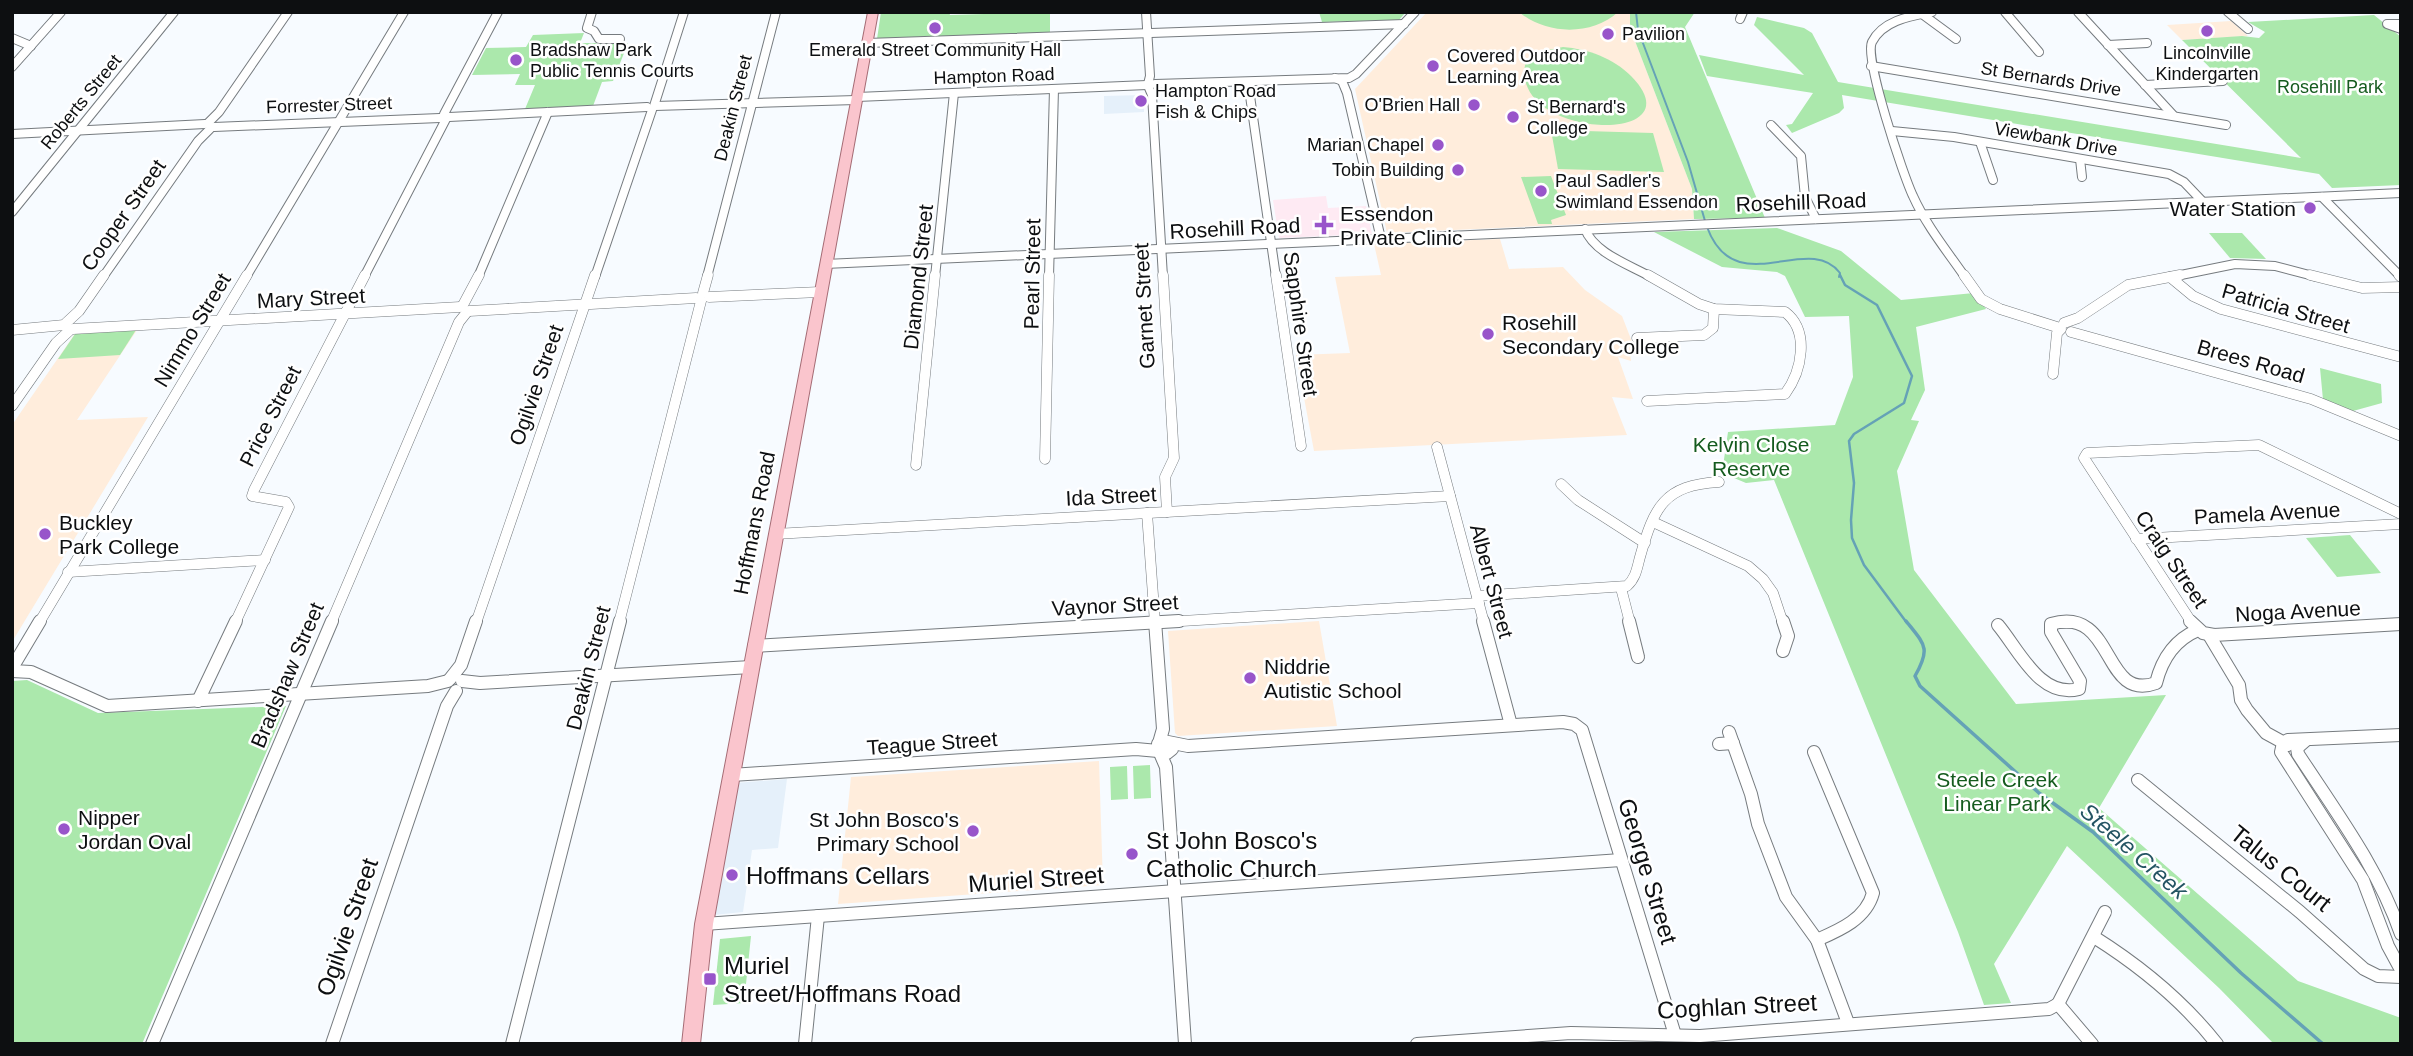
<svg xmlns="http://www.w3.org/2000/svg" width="2413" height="1056" font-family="Arial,sans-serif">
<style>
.built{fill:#e5f0fa}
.education{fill:#ffeddc}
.medical{fill:#feeaf3}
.green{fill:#abe8ac}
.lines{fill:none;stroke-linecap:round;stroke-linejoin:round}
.stream-far2{stroke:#65a2b6;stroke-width:2}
.stream-far1{stroke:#65a2b6;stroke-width:2.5}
.stream{stroke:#65a2b6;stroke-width:3.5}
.minor-far2-casing{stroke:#767b7f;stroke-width:10}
.minor-far1-casing{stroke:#767b7f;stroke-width:11}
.minor-casing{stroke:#767b7f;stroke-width:14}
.major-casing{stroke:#a56c75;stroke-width:2}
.minor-far2{stroke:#fff;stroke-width:8}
.minor-far1{stroke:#fff;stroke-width:10}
.minor{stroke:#fff;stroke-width:12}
.major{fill:#fac5cd;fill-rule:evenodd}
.poi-dot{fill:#9855ca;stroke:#fff;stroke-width:2.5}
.labels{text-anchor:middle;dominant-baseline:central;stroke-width:5;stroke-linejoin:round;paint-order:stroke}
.far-poi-label{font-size:18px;fill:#0d0f11;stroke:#fff;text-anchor:start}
.far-street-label{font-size:18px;fill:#0d0f11;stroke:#fff}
.far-park-label{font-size:18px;fill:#155b1e;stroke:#fff}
.street-label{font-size:21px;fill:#0d0f11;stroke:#fff}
.poi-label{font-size:21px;fill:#0d0f11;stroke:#fff;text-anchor:start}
.park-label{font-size:21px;fill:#155b1e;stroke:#fff}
.water-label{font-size:23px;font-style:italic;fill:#245463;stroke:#fff}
.near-poi-label{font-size:24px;fill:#0d0f11;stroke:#fff;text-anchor:start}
.near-street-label{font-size:24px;fill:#0d0f11;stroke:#fff}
</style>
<rect width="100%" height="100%" fill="#f7fbff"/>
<g class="built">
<path d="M1144,95V112L1104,114V96Z"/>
<path d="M787,779L778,848L752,850L743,912L714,915L735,783Z"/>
</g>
<g class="education">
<path d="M1427,12H1630V28L1692,189L1694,219L1387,233L1355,89Z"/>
<path d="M2231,21L2248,36L2182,40L2167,25Z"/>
<path d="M1500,239L1509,269L1563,267L1585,290L1622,316L1636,352H1630L1631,361L1618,357L1633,399L1612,397L1627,435L1314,451L1296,355L1350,353L1335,277L1381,275L1374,244Z"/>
<path d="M137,330L77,420L148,417L12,642V425L74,335Z"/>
<path d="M1319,621L1337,726L1178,736L1175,733L1168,631Z"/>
<path d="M1099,761L1103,885L838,904L851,777Z"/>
</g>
<path class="medical" d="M1326,196L1328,208L1366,206L1372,234L1279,238L1273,200Z"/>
<g class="green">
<path d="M881,12H949L950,15L1050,12V33L877,39Z"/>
<path d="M1319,12H1406L1399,20L1322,22Z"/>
<path d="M1519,12H1618C1592,36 1546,35 1519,12Z"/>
<path d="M1630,12H1695L1685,27L1765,218L1694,219L1692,189L1630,28Z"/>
<path d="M2374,15L2401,37V185L2332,188L2319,174L1842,95L1844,108L1839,113L1792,133L1786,125L1792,124L1813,93L1707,76L1699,55L1804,75L1754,25L1757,17L1804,28L1812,33L1838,82L2301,158L2182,40L2242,36L2259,38L2265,32L2248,22Z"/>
<path d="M584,33L580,43H628L613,81L602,82L593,106L525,109L535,85H515L520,74L472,75L486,48L526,47L533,35Z"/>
<path d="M1563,47C1588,49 1613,58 1631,76C1700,146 1512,140 1525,65L1538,52Z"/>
<path d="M1551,130L1653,133L1664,172L1558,169Z"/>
<path d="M1551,176L1566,215L1551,220L1552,224H1538L1521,177Z"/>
<path d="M1777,228L1841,251L1901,300L1974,293L1986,309L1916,327L1925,390L1911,420L1919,421L1897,471L1914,570L2016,704L2166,695L2099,808L2298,981L2401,1018V1044H2274L2219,988L2067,846L1994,964L2011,1003L1984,1005L1958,932L1774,480L1746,483L1722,473L1728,432L1835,425L1853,377L1849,316L1805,317L1785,276L1777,272L1722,267L1654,232Z"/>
<path d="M2209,233H2242L2266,259L2230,258Z"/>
<path d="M136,330L120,355L58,359L75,334Z"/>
<path d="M2320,368L2381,384L2382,403L2353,411L2323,400Z"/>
<path d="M2350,535L2381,573L2337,577L2306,538Z"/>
<path d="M27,680L98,713L286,706L142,1044H12V681Z"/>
<path d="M1150,765L1151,798L1134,799L1133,766Z"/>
<path d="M1127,766L1128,799L1111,800L1110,767Z"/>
<path d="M751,936L744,1003L713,1005L720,939Z"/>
</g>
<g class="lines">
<g class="stream-far2">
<path d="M1636,12L1638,30L1688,162L1705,221"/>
<path d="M1707,227C1735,303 1808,231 1840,273L1839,277"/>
</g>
<path class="stream-far1" d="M1840,275L1845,285L1877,305L1912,376L1904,403L1854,434L1849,441L1854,483L1851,520L1852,538L1864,565L1907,623"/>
<path class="stream" d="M1906,621C1925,645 1931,648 1915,676L1920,686L2039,793L2093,832L2241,973L2323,1044"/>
<defs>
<g id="minor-far2">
<path d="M592,12L587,28L594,31L599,39H620"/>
<path d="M1146,12L1150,76L1148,84"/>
<path d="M1932,12C1911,16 1883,20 1872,42C1864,58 1903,175 1913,196C1926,225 1947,251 1965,277"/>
<path d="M2005,12L2039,52"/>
<path d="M2078,12L2173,115"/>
<path d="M2228,12L2248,29"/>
<path d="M1922,14L1956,39"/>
<path d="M1740,19L1743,12"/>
<path d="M2401,24H2387L2401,29"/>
<path d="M12,38L31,46"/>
<path d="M867,43L1404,24"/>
<path d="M2108,45L2147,43"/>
<path d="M1871,66L2226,125"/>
<path d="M12,67L61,12"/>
<path d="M1335,78L1342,81L1347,93L1381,239"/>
<path d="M1248,82L1276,277"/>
<path d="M1155,84L1349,78L1356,74L1415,12"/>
<path d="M2145,85L2223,81"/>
<path d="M1149,88L1152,95L1163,277"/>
<path d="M857,97L1147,85"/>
<path d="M654,106L684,12"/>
<path d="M655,106L856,100"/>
<path d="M444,114L498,12"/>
<path d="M449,117L647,107"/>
<path d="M208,123L219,112L288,12"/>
<path d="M1771,125L1801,156L1805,197L1816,219"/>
<path d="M214,127L440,118"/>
<path d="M1892,131L1954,137L2169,174L2184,182L2204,203"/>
<path d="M12,134L205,124"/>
<path d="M1980,142L1993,180"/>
<path d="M2080,159L2082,177"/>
<path d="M2322,197L2401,277"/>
<path d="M12,212L174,12"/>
<path d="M1585,229C1594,253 1630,265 1651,277"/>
<path d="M825,264L2401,193"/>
<path d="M103,277L198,141L210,129"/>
<path d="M246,277L404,12"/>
<path d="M364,277L446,119"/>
<path d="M478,277L548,112"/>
<path d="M595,277L652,110"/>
<path d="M707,277L776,12"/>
<path d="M935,277L954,93"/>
<path d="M1049,277L1054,89"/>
<path d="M2171,277L2235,264L2275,266L2317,277"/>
</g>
<g id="minor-far1">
<path d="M1163,275L1174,458L1165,477L1167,512"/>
<path d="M1276,275L1301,446"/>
<path d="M1964,275L1981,299L2000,309L2060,328"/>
<path d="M2310,275L2362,288L2401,287"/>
<path d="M2399,275L2401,277"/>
<path d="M2170,277L2193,296L2221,309L2401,357"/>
<path d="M703,293L708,275"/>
<path d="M709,297L820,292"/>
<path d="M463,305L479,275"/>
<path d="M469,311L696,298"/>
<path d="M66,323L79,311L104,275"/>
<path d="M2064,323L2078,318L2128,285L2180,275"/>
<path d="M73,329L460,307"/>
<path d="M12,330L64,325"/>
<path d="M2071,332L2311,399L2401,436"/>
<path d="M1637,338L1704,335L1713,328L1714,309"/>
<path d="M2053,374L2057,333L2061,329"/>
<path d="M1647,401L1785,394C1802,371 1810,331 1785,312L1714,309L1699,304L1648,275"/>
<path d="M12,406L56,343L69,331"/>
<path d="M1437,447L1484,623"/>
<path d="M1045,459L1049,275"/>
<path d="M916,465L935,275"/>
<path d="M1561,484L1578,500L1645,543"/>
<path d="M1147,513L1155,623"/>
<path d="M1653,522L1748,566L1763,579L1773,593L1783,623"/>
<path d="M775,534L1450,496"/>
<path d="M2136,539L2401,524"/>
<path d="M68,572L265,560"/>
<path d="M1621,588L1630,623"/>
<path d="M1477,596L1627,586C1636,578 1637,568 1640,557C1654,507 1664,485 1719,482"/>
<path d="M39,623L247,275"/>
<path d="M235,623L289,507L286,502L252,496L254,490L365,275"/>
<path d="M331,623L459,322L467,312"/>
<path d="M476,623L595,275"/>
<path d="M619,623L701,301"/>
<path d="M1149,623L1479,603"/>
<path d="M2056,623H2078"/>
<path d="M2192,623L2084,458L2087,453L2259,445L2401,514"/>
</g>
<g id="minor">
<path d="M1155,621L1163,729L1159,743"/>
<path d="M1483,621L1511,725"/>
<path d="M1629,621L1638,657"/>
<path d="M1783,621L1788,636L1783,651"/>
<path d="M2190,621L2203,633L2214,635L2401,624"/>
<path d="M1998,625C2019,650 2040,699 2079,689L2080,681L2051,632V624C2116,605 2101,703 2156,683C2162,659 2174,640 2198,630"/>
<path d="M2209,635L2239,685L2241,700L2247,710L2266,733L2288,745"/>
<path d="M754,646L1179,621"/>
<path d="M12,668L40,621"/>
<path d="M12,671L31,672L107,706L428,686L448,681"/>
<path d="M450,679L461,665L476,621"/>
<path d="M462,681L480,683L751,667"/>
<path d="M198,701L236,621"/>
<path d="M1729,732L1751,794L1758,824L1786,897L1817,940L1848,1023"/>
<path d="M2401,735L2288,740L2283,743L2281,752L2363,880L2388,946L2401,970"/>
<path d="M2305,741L2297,748L2298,754C2336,812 2378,868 2401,934"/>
<path d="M1171,744L1172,749L1167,753L1158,751V744L1163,741L1188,746L1563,722L1574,724L1582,730L1675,1035"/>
<path d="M1719,744L1733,743"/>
<path d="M1814,752L1873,893C1866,919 1840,930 1817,940"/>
<path d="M1160,753L1166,767L1185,1044"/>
<path d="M731,775L1136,749L1158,751"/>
<path d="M2138,780L2300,912L2364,969L2378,976L2401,977"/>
<path d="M704,924L1621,860"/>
<path d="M2094,937C2140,966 2183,1001 2217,1044"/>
<path d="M2058,1004L2105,912"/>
<path d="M2058,1004L2092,1044"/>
<path d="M152,1044L332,621"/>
<path d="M332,1044L447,706L456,691"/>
<path d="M512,1044L620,621"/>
<path d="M805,1044L818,916"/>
<path d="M1417,1044L1571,1033L1700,1036L2049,1009L2058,1004"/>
</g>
<path id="major" d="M868,12H878L713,924L700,1044H682L695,924Z"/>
</defs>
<use href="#minor-far2" class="minor-far2-casing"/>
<use href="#minor-far1" class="minor-far1-casing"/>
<use href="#minor" class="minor-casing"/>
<use href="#major" class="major-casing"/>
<use href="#minor-far2" class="minor-far2"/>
<use href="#minor-far1" class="minor-far1"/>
<use href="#minor" class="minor"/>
<use href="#major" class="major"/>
</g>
<g class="poi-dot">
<circle cx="935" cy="28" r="7"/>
<circle cx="2207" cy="31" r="7"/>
<circle cx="1608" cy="34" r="7"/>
<circle cx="516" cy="60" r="7"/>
<circle cx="1433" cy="66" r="7"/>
<circle cx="1141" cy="101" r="7"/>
<circle cx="1474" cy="105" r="7"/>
<circle cx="1513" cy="117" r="7"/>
<circle cx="1438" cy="145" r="7"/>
<circle cx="1458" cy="170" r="7"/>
<circle cx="1541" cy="191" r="7"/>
<circle cx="2310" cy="208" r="7"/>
<path d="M1320.5 214.5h7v7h7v7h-7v7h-7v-7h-7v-7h7z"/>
<circle cx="1488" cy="334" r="7"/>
<circle cx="45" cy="534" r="7"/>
<circle cx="1250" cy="678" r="7"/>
<circle cx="64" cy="829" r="7"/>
<circle cx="973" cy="831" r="7"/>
<circle cx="1132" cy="854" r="7"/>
<circle cx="732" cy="875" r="7"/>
<rect x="703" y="972" width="14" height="14" rx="3.5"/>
</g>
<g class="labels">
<g class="far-poi-label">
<text x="1622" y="34">Pavilion</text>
<text x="530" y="50">Bradshaw Park<tspan x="530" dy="21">Public Tennis Courts</tspan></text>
<text x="935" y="50" text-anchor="middle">Emerald Street Community Hall</text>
<text x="2207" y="53" text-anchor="middle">Lincolnville<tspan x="2207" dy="21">Kindergarten</tspan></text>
<text x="1447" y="56">Covered Outdoor<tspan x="1447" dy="21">Learning Area</tspan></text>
<text x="1155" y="91">Hampton Road<tspan x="1155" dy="21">Fish &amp; Chips</tspan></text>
<text x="1460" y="105" text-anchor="end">O'Brien Hall</text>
<text x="1527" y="107">St Bernard's<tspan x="1527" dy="21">College</tspan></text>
<text x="1424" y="145" text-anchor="end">Marian Chapel</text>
<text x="1444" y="170" text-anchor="end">Tobin Building</text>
<text x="1555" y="181">Paul Sadler's<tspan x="1555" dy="21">Swimland Essendon</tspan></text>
</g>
<g class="far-street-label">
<text transform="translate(994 76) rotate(-2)">Hampton Road</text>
<text transform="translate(2051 79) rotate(9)">St Bernards Drive</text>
<text transform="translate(81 102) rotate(-51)">Roberts Street</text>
<text transform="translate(329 105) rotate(-2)">Forrester Street</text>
<text transform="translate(733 108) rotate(-76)">Deakin Street</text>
<text transform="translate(2056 139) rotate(10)">Viewbank Drive</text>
</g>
<g class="far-park-label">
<text x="2330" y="87">Rosehill Park</text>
</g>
<g class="street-label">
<text transform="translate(1801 202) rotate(-2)">Rosehill Road</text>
<text transform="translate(123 215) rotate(-55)">Cooper Street</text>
<text transform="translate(1235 228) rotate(-3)">Rosehill Road</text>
<text transform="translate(1032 274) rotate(-89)">Pearl Street</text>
<text transform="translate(918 277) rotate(-84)">Diamond Street</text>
<text transform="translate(311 298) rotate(-3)">Mary Street</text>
<text transform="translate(1144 306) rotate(-93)">Garnet Street</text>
<text transform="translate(2286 308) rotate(16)">Patricia Street</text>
<text transform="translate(1301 324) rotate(82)">Sapphire Street</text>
<text transform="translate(192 330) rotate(-59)">Nimmo Street</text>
<text transform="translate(2251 361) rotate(16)">Brees Road</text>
<text transform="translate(536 385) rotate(-71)">Ogilvie Street</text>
<text transform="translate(270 416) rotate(-63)">Price Street</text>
<text transform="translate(1111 496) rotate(-3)">Ida Street</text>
<text transform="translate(2267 513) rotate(-3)">Pamela Avenue</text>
<text transform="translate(754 523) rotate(-79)">Hoffmans Road</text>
<text transform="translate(2172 559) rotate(56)">Craig Street</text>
<text transform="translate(1492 581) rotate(75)">Albert Street</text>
<text transform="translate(1115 605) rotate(-3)">Vaynor Street</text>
<text transform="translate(2298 611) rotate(-3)">Noga Avenue</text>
<text transform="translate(588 668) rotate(-76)">Deakin Street</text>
<text transform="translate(287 675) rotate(-67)">Bradshaw Street</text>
<text transform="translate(932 743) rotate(-4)">Teague Street</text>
</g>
<g class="poi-label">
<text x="2296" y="208" text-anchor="end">Water Station</text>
<text x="1340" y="213">Essendon<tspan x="1340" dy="24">Private Clinic</tspan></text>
<text x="1502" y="322">Rosehill<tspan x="1502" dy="24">Secondary College</tspan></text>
<text x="59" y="522">Buckley<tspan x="59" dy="24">Park College</tspan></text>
<text x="1264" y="666">Niddrie<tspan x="1264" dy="24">Autistic School</tspan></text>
<text x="78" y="817">Nipper<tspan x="78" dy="24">Jordan Oval</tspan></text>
<text x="959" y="819" text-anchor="end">St John Bosco's<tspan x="959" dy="24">Primary School</tspan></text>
</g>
<g class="park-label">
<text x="1751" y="444">Kelvin Close<tspan x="1751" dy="24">Reserve</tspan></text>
<text x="1997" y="779">Steele Creek<tspan x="1997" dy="24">Linear Park</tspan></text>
</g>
<g class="water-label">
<text transform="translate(2134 851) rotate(41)">Steele Creek</text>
</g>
<g class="near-poi-label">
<text x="1146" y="840">St John Bosco's<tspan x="1146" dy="28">Catholic Church</tspan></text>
<text x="746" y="875">Hoffmans Cellars</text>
<text x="724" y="965">Muriel<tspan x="724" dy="28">Street/Hoffmans Road</tspan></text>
</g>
<g class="near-street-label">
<text transform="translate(2281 868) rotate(39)">Talus Court</text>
<text transform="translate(1648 871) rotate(73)">George Street</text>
<text transform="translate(1036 879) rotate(-4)">Muriel Street</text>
<text transform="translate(347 927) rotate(-71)">Ogilvie Street</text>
<text transform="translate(1737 1006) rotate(-3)">Coghlan Street</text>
</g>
</g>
<rect width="2413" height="1056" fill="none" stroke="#0d0f11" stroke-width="28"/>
</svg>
